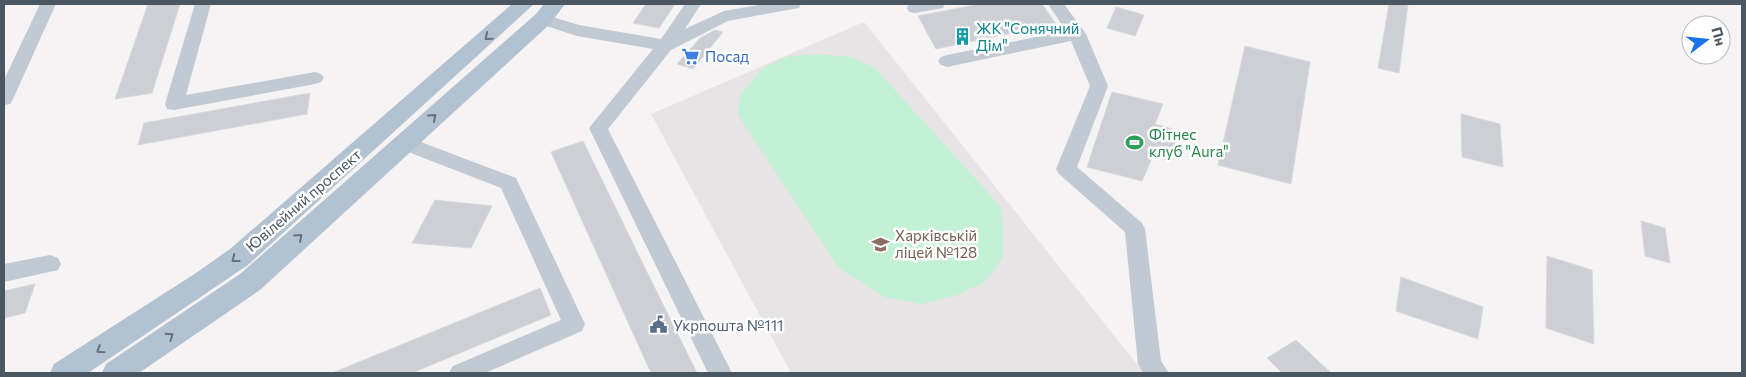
<svg xmlns="http://www.w3.org/2000/svg" width="1746" height="377" font-family="Commissioner,sans-serif">
<style>
.education{fill:#e6e4e5}
.green{fill:#c3f1d5}
.building{fill:#cdcfd5;stroke:#d7d9de}
.lines{fill:none;stroke-linecap:round;stroke-linejoin:round}
.minor{fill:#c1cad2;fill-rule:evenodd}
.major{fill:#b3c2d1;fill-rule:evenodd}
.oneway{stroke:#64717d}
.labels{text-anchor:middle;dominant-baseline:central;stroke-width:5;stroke-linejoin:round;paint-order:stroke}
.culture-label{font-size:15px;fill:#0d838f;stroke:#fff;text-anchor:start}
.shop-label{font-size:15px;fill:#366cbe;stroke:#fff;text-anchor:start}
.leisure-label{font-size:15px;fill:#27864d;stroke:#fff;text-anchor:start}
.street-label{font-size:15px;fill:#4a5661;stroke:#fff}
.education-label{font-size:15px;fill:#785e54;stroke:#fff;text-anchor:start}
.service-label{font-size:15px;fill:#4e5e75;stroke:#fff;text-anchor:start}
</style>
<rect width="100%" height="100%" fill="#f5f3f3"/>
<path class="education" d="M864,22L1144,373H791L651,114Z"/>
<path class="green" d="M819,54L850,57L875,68L1000,206L1003,225V257L985,282L957,295L922,304L884,297L839,268L738,115L740,95L762,69L789,56Z"/>
<g class="building">
<path d="M148,4H180L152,93L115,99Z"/>
<path d="M646,4H675L659,28L633,23Z"/>
<path d="M980,4H1042L1056,24L936,49L918,16Z"/>
<path d="M1389,4H1408L1399,73L1378,68Z"/>
<path d="M1116,7L1144,15L1135,36L1107,28Z"/>
<path d="M715,30L723,32L693,69L677,64L700,38Z"/>
<path d="M1245,46L1310,62L1291,184L1218,165Z"/>
<path d="M1112,92L1163,104L1155,124L1179,131L1168,161L1153,156L1142,181L1087,167Z"/>
<path d="M310,93L307,114L138,145L144,123Z"/>
<path d="M1461,114L1500,124L1503,167L1462,157Z"/>
<path d="M583,141L645,268L697,373H651L551,152Z"/>
<path d="M435,200L492,206L471,248L412,243Z"/>
<path d="M1641,221L1665,228L1670,263L1645,256Z"/>
<path d="M1547,256L1592,270L1594,344L1546,328Z"/>
<path d="M1401,277L1483,307L1478,339L1396,311Z"/>
<path d="M35,284L25,313L4,318V291Z"/>
<path d="M540,288L551,315L412,373H332Z"/>
<path d="M1296,340L1331,373H1282L1267,358Z"/>
</g>
<g class="lines">
<g class="minor">
<path d="M40,4H56L13,99L10,104L4,105V80Z"/>
<path d="M195,4H211L186,95L315,72L321,74L324,78L321,82L315,84L174,110L167,109L165,104Z"/>
<path d="M685,4H701L685,29L724,11L764,4H801L799,8L793,9L728,21L671,50L608,129L732,373H708L589,128L653,49L577,36L537,23L535,19L537,15L543,14L579,25L661,39Z"/>
<path d="M909,4H945L943,8L915,13L909,12L907,8Z"/>
<path d="M1048,4H1064L1086,34L1108,86L1077,167L1142,223L1145,229L1161,361L1169,373H1143L1138,364L1125,232L1059,174L1056,169L1090,86L1071,41L947,67L941,65L938,61L941,57L947,55L1066,31Z"/>
<path d="M405,136L516,178L585,324L582,331L485,373H449L453,366L561,320L501,188L398,148L395,143L398,138Z"/>
<path d="M50,255L58,258L61,264L58,270L4,282V264Z"/>
</g>
<g class="major">
<path d="M512,4H534L248,265L88,373H50L54,364L196,273L230,249Z"/>
<path d="M544,4H565L550,24L260,290L139,373H102L106,364L240,274L536,14Z"/>
</g>
</g>
<defs><path id="oneway-chevron" d="M-2-3.5L2.5 0L-2 3.5" fill="none" stroke-width="1.6" stroke-linecap="round" stroke-linejoin="round" transform="scale(1.25)"/></defs>
<g class="oneway">
<use href="#oneway-chevron" transform="translate(488 37) rotate(139)"/>
<use href="#oneway-chevron" transform="translate(433 117) rotate(-42)"/>
<use href="#oneway-chevron" transform="translate(299 237) rotate(-42)"/>
<use href="#oneway-chevron" transform="translate(235 259) rotate(142)"/>
<use href="#oneway-chevron" transform="translate(170 336) rotate(-34)"/>
<use href="#oneway-chevron" transform="translate(100 350) rotate(147)"/>
</g>
<defs>
<symbol id="building-bare" viewBox="-9 -9 18 18"><path d="M-4-6H4V6H1V3H-1V6H-4ZM-2.5-4.3h1.7v1.8h-1.7ZM.8-4.3h1.7v1.8H.8ZM-2.5-1h1.7V.8h-1.7ZM.8-1h1.7V.8H.8Z" fill="#0f9aa8" stroke="#fff" stroke-width="2.5" paint-order="stroke"/></symbol>
<symbol id="supermarket-bare" viewBox="-9 -9 18 18"><path d="M-6-5.5h2.5l.6 2H6L4.5 2H-2.5L-4.4-4H-6ZM-1.5 3.2a1.3 1.3 0 1 0 .1 0ZM3 3.2a1.3 1.3 0 1 0 .1 0Z" fill="#3f7fe0" stroke="#fff" stroke-width="2.5" paint-order="stroke"/></symbol>
<symbol id="stadium-bare" viewBox="-9 -9 18 18"><path d="M0-5a6.5 5 0 1 0 0 10a6.5 5 0 1 0 0-10ZM-3.5-1.8h7v3.6h-7Z" fill="#2e9e5b" stroke="#fff" stroke-width="2.5" paint-order="stroke"/></symbol>
<symbol id="school-bare" viewBox="-9 -9 18 18"><path d="M0-5L7-2L0 1L-7-2ZM-4 1L0 2.5L4 1V4Q0 6-4 4Z" fill="#8d6e63" stroke="#fff" stroke-width="2.5" paint-order="stroke"/></symbol>
<symbol id="civic-bare" viewBox="-9 -9 18 18"><path d="M-.6-6.5H3V-4.5H.6V-3L4-1V1h2V6H-6V1h2V-1L-.6-3ZM-1.2 2.5V6h2.4V2.5Z" fill="#5c6f8a" stroke="#fff" stroke-width="2.5" paint-order="stroke"/></symbol>
</defs>
<g fill-rule="evenodd">
<use href="#building-bare" x="950" y="24" width="25" height="25"/>
<use href="#supermarket-bare" x="678" y="44" width="25" height="25"/>
<use href="#stadium-bare" x="1122" y="130" width="25" height="25"/>
<use href="#school-bare" x="868" y="232" width="25" height="25"/>
<use href="#civic-bare" x="646" y="312" width="25" height="25"/>
</g>
<g class="labels">
<g class="culture-label">
<text x="976" y="28">ЖК "Сонячний<tspan x="976" dy="17">Дім"</tspan></text>
</g>
<g class="shop-label">
<text x="705" y="56">Посад</text>
</g>
<g class="leisure-label">
<text x="1149" y="134">Фітнес<tspan x="1149" dy="17">клуб "Aura"</tspan></text>
</g>
<g class="street-label">
<text transform="translate(303 200) rotate(-41)">Ювілейний проспект</text>
</g>
<g class="education-label">
<text x="895" y="235">Харківській<tspan x="895" dy="17">ліцей №128</tspan></text>
</g>
<g class="service-label">
<text x="673" y="325">Укрпошта №111</text>
</g>
</g>
<rect width="1746" height="377" fill="none" stroke="#4a5661" stroke-width="10"/>
<g transform="translate(1706 40) rotate(74)"><circle r="24" fill="#ffffff" stroke="#b7bbc0"/>
<path d="M0-4L9 19L0 12L-9 19Z" fill="#1a73e8"/>
<text y="-8" font-size="14" font-weight="bold" text-anchor="middle" fill="#4a5661">Пн</text>
</g>
</svg>
